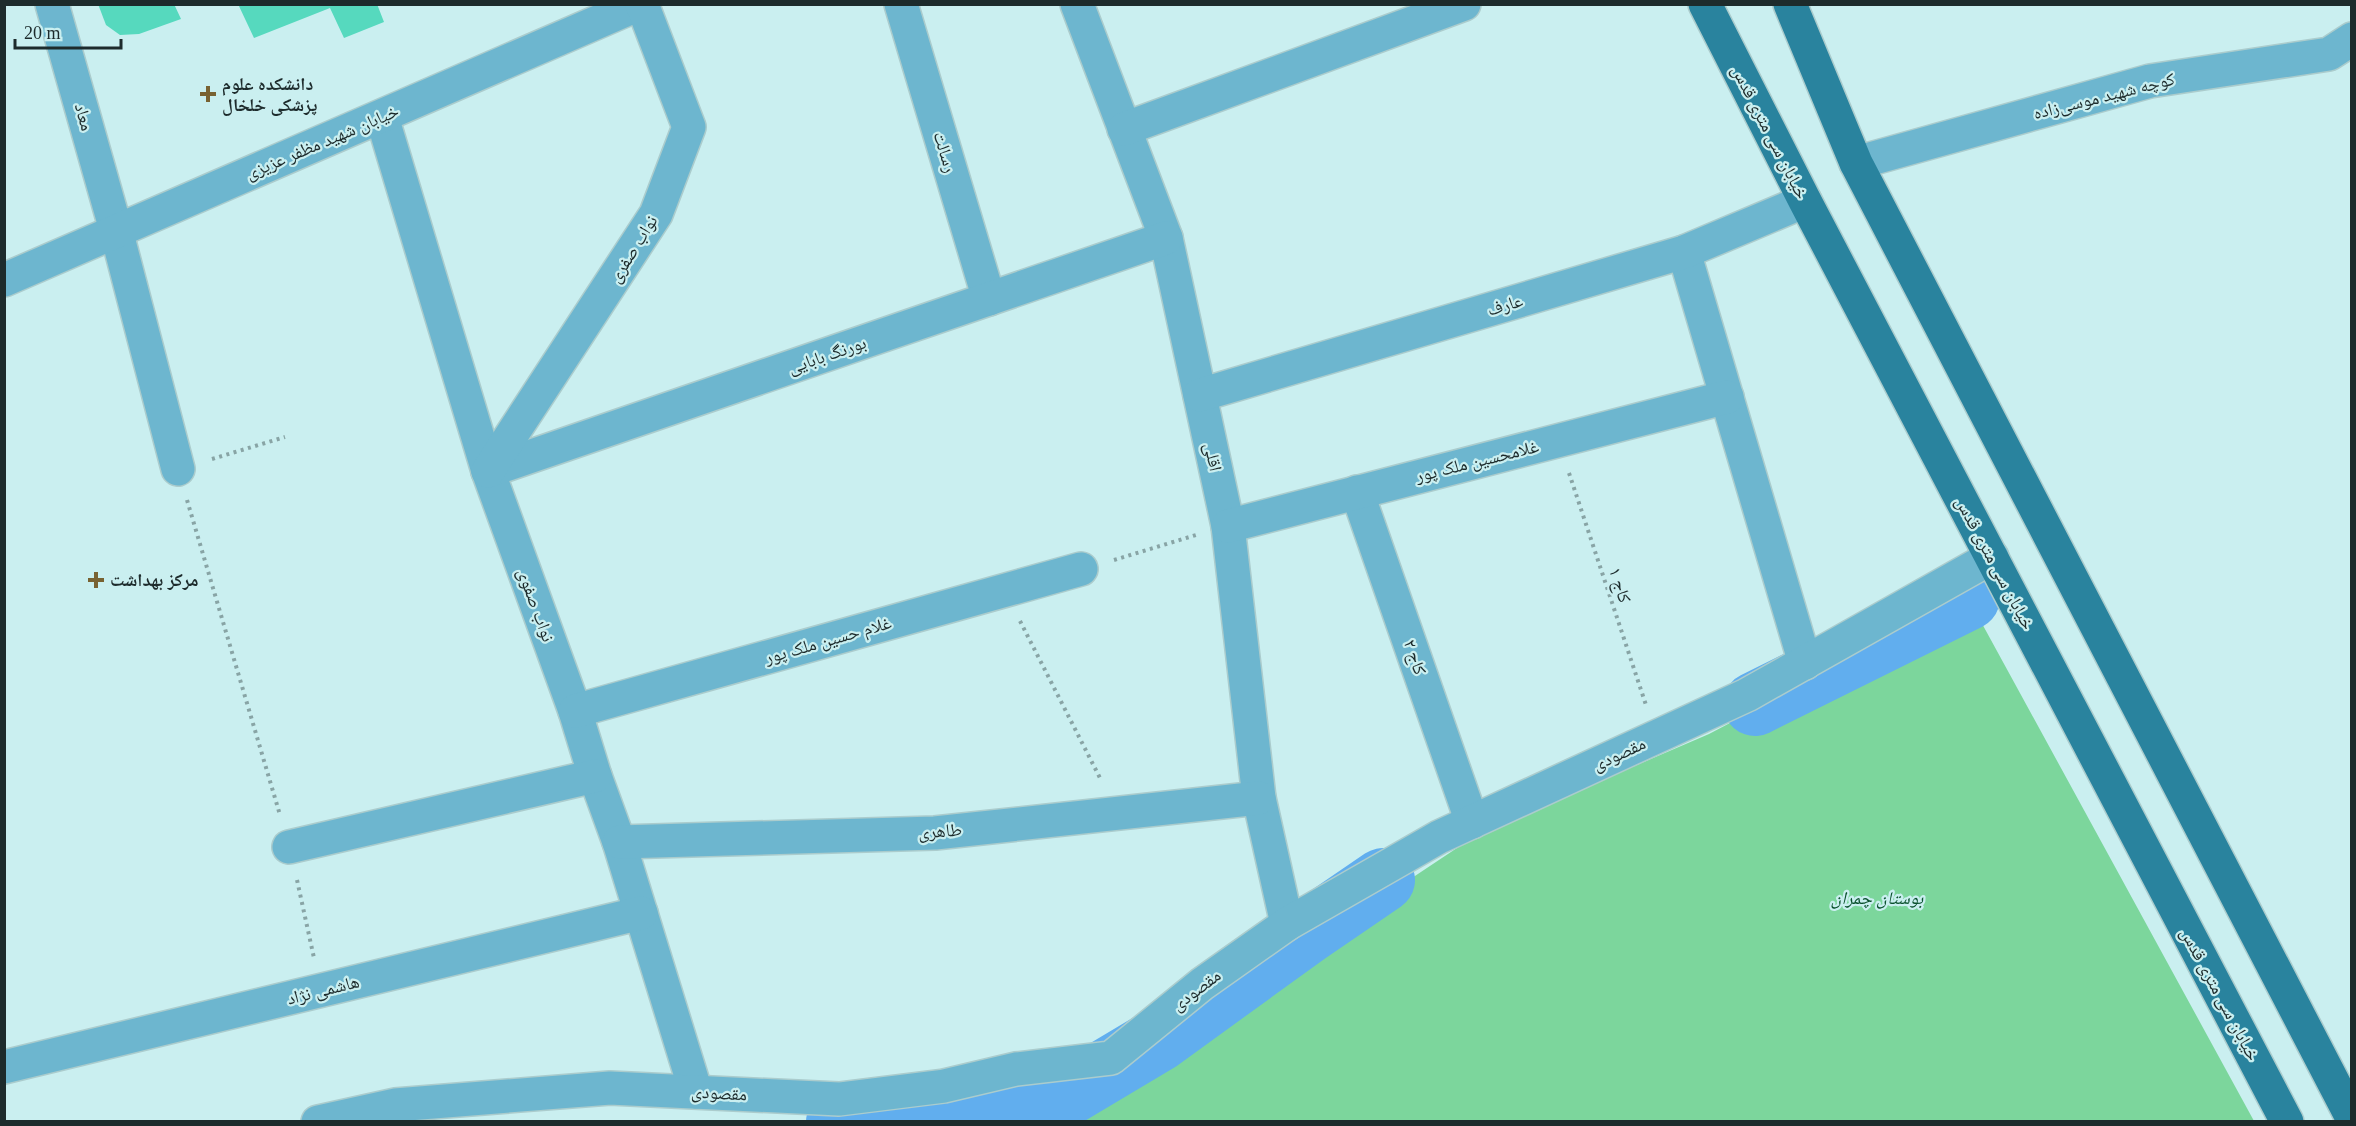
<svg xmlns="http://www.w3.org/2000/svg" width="2356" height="1126" font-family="'Times New Roman','Noto Naskh Arabic',serif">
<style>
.green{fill:#7cd69c}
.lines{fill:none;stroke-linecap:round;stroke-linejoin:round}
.river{stroke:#61aeee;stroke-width:64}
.building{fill:#56d9be}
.minor-casing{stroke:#abcccd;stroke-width:36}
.major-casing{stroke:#abcccd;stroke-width:36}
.path{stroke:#88a4a5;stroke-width:4;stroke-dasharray:3 4.5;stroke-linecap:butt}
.minor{stroke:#6db6cf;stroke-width:33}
.major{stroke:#29839e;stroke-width:33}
.poi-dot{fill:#786232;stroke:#caeff0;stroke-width:2}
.labels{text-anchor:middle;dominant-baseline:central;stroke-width:4.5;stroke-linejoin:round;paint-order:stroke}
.poi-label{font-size:18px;font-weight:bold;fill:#1d2b2c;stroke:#caeff0;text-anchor:start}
.street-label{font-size:18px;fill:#1d2b2c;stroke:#caeff0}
.park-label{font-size:18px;font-style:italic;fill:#0a512d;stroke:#caeff0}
</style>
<rect width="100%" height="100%" fill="#caeff0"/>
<path class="green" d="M1968,598L2254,1121L941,1122L943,1119L1040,1073L1155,1049L1481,832L1709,734Z"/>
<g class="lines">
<g class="river">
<path d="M1755,704L1968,598"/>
<path d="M838,1122L898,1114L1049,1105L1158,1040L1307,932L1383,880"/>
</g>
</g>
<g class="building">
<path d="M98,4H174L181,19L139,34L120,35L106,25Z"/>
<path d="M238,4H377L384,22L344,38L330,8L254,38Z"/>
</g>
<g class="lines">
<defs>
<g id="minor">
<path d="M52,4L116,230L178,469"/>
<path d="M901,4L989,299"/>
<path d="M1077,4L1166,238L1228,526L1259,798L1287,924"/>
<path d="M382,117L488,471L575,711L595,776L619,842L696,1092"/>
<path d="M1124,129L1464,4"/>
<path d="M1856,163L2150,81L2329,54L2352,39"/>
<path d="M1684,252L1805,663"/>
<path d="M4,280L639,4"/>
<path d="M1200,395L1684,252L1805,201"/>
<path d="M488,471L1166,238"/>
<path d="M488,471L656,214L689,127L642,4"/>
<path d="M1357,492L1472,822"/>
<path d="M1228,526L1727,397"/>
<path d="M575,711L1081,569"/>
<path d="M619,842L935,833L1259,798"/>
<path d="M289,847L595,776"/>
<path d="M4,1067L641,913"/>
<path d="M318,1122L395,1105L610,1088L839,1099L944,1086L1016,1069L1111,1058L1202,984L1287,924L1439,837L1747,695L1992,557"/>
</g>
<g id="major">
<path d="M1705,4L1805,201L2287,1122"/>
<path d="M1790,4L1856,163L2352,1118"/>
</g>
</defs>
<use href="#minor" class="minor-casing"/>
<use href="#major" class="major-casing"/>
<g class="path">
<path d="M212,459L285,437"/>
<path d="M1569,473L1646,705"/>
<path d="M187,500L280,815"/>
<path d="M1114,560L1196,535"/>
<path d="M1020,621L1101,780"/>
<path d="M297,880L314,958"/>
</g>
<use href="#minor" class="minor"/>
<use href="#major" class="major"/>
</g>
<g class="poi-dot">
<path d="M205 85h6v6h6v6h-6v6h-6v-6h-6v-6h6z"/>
<path d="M93 571h6v6h6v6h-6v6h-6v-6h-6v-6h6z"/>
</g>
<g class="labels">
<g class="poi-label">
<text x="222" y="84">دانشکده علوم<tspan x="222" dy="21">پزشکی خلخال</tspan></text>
<text x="110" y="580">مرکز بهداشت</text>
</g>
<g class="street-label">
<text transform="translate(2104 96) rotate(-14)">کوچه شهید موسی‌زاده</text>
<text transform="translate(84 117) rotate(74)">معاد</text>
<text transform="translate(1770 132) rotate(63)">خیابان سی متری قدس</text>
<text transform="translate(322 142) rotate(-23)">خیابان شهید مظفر عزیزی</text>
<text transform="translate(945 152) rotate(73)">رسالت</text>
<text transform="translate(633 249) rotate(-58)">نواب صفری</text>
<text transform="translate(1505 305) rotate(-17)">عارف</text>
<text transform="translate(827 355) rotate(-19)">بورنگ بابایی</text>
<text transform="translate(1213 457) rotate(78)">اقلی</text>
<text transform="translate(1477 461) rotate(-14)">غلامحسین ملک پور</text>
<text transform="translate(1995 563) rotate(62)">خیابان سی متری قدس</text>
<text transform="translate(1620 585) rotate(72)">کاج ۱</text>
<text transform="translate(536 605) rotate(70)">نواب صفوی</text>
<text transform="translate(828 640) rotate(-16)">غلام حسین ملک پور</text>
<text transform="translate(1415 657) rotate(71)">کاج ۲</text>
<text transform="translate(1619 754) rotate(-25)">مقصودی</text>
<text transform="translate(940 831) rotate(-4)">طاهری</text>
<text transform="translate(323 990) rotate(-14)">هاشمی نژاد</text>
<text transform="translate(1196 990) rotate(-37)">مقصودی</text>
<text transform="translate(2220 994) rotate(62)">خیابان سی متری قدس</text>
<text transform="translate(719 1093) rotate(3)">مقصودی</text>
</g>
<g class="park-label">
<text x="1877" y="898">بوستان چمران</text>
</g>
</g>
<rect width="2356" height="1126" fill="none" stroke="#1d2b2c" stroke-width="12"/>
<path d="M15 39v9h106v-9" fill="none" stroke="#1d2b2c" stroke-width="3"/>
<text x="24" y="39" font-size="18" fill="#1d2b2c" stroke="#caeff0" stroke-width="4.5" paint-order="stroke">20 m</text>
</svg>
